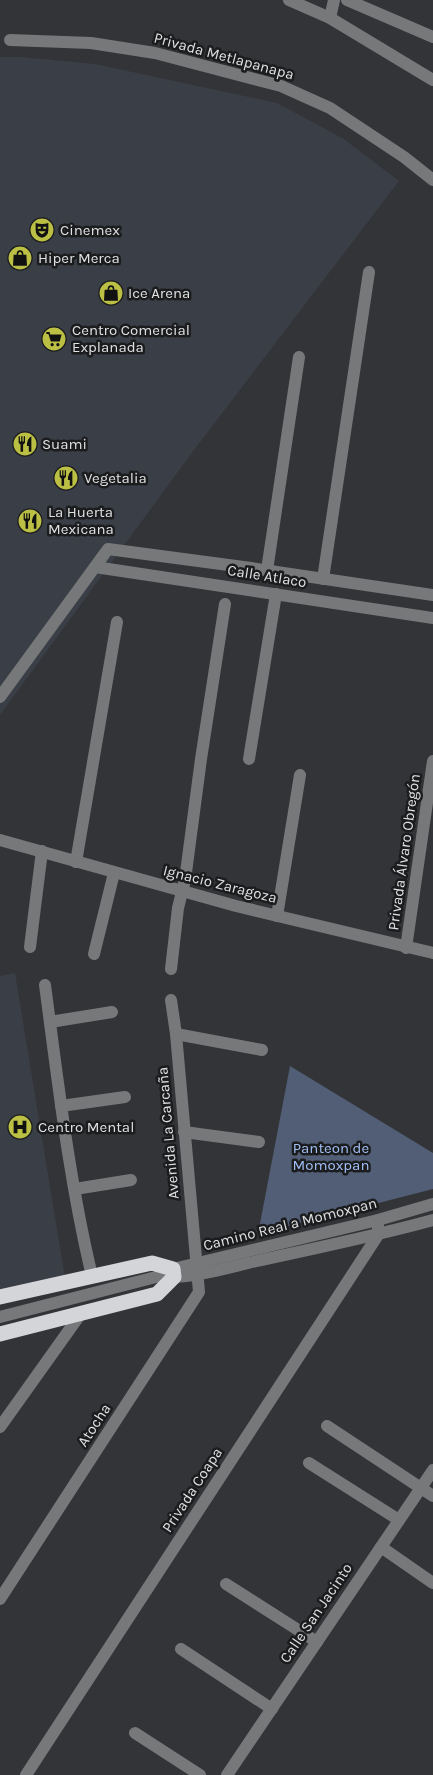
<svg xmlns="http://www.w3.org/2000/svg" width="433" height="1775" font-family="Karla,sans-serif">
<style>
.built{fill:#3a3e46}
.green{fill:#515e75}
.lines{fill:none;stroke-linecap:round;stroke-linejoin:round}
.minor{stroke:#777879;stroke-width:12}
.highway{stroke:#d4d5d8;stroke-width:15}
.labels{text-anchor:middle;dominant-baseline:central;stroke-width:5;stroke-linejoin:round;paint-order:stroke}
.street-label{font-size:15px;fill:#e0e1e3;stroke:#1b1c1d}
.poi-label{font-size:15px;fill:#e0e1e3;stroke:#1b1c1d;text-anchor:start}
.park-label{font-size:15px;fill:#a2c0f6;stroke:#1b1c1d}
</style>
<rect width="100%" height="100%" fill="#333437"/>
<g class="built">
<path d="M0,57H21L95,64L277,103L344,139L399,181L188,458L0,715Z"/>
<path d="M15,973L65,1278L0,1292V976Z"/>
</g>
<path class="green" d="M290,1066L433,1153V1189L258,1234Z"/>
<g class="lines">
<g class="minor">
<path d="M289,0L330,18L433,80"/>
<path d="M347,0L433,37"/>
<path d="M330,18L334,0"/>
<path d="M10,40L91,43L155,53L281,86L330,108L404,157L433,180"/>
<path d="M95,567L433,618"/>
<path d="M267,570L299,357"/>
<path d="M323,579L369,272"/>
<path d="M0,697L108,549L251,568L433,595"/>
<path d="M249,759L276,594"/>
<path d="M0,840L236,906L433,953"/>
<path d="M76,862L117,622"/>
<path d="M277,916L300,775"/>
<path d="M30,947L42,851"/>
<path d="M406,948L433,761"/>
<path d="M94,954L114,873"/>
<path d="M171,969L178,908L185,880L201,759L225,604"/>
<path d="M45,985C58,1082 69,1180 92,1276"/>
<path d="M50,1022L112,1012"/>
<path d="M176,1034L262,1050"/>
<path d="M61,1106L125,1097"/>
<path d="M184,1132L259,1142"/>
<path d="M75,1189L131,1180"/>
<path d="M166,1277C195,1278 229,1267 257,1261C316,1248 375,1236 433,1220"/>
<path d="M0,1317L156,1277L173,1269L378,1220L433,1204"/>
<path d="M327,1426L433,1496"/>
<path d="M0,1427L82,1312"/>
<path d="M309,1463L399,1520"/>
<path d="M381,1547L433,1583"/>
<path d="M226,1584L317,1642"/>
<path d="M0,1599L199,1292L176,1034L171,1000"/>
<path d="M181,1649L272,1709"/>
<path d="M135,1733L200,1775"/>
<path d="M26,1775L378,1235V1220"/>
<path d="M227,1775L433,1470"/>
</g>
<path class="highway" d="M0,1297L152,1263L173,1269L174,1277L157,1294L0,1334"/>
</g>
<defs>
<symbol id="theatre-disc" viewBox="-11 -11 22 22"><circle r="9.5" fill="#bbc045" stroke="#1b1c1d"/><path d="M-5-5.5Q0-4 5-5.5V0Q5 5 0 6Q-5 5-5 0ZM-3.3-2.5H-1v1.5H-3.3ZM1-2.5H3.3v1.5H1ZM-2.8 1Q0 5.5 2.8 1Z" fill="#111"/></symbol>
<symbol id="shop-disc" viewBox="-11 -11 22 22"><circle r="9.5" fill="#bbc045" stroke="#1b1c1d"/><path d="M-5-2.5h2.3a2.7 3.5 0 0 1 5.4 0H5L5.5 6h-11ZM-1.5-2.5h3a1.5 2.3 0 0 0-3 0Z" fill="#111"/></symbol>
<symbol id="supermarket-disc" viewBox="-11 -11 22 22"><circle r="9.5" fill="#bbc045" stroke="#1b1c1d"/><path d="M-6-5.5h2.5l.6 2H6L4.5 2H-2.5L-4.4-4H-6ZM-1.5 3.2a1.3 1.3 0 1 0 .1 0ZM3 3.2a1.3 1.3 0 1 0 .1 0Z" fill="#111"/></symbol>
<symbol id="restaurant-disc" viewBox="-11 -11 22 22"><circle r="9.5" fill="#bbc045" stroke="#1b1c1d"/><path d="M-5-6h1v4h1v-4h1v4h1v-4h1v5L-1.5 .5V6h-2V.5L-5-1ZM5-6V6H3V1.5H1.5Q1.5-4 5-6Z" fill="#111"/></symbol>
<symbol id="hospital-disc" viewBox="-11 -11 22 22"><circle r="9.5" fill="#bbc045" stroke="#1b1c1d"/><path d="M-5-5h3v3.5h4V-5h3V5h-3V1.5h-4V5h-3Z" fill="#111"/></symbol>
</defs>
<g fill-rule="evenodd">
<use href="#theatre-disc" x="28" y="216" width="28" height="28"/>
<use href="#shop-disc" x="6" y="244" width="28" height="28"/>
<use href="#shop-disc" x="97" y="279" width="28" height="28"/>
<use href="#supermarket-disc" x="40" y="325" width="28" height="28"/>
<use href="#restaurant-disc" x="11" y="430" width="28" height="28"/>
<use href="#restaurant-disc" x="52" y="464" width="28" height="28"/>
<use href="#restaurant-disc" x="16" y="507" width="28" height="28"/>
<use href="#hospital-disc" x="6" y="1113" width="28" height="28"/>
</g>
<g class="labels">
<g class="street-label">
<text transform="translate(224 56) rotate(15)">Privada Metlapanapa</text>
<text transform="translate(267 576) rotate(9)">Calle Atlaco</text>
<text transform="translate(404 852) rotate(-82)">Privada Álvaro Obregón</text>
<text transform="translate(220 884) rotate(14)">Ignacio Zaragoza</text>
<text transform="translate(168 1133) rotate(-95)">Avenida La Carcaña</text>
<text transform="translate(290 1224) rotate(-14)">Camino Real a Momoxpan</text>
<text transform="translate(94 1425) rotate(-57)">Atocha</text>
<text transform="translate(192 1490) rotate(-57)">Privada Coapa</text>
<text transform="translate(316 1613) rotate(-56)">Calle San Jacinto</text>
</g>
<g class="poi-label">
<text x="60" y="230">Cinemex</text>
<text x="38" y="258">Hiper Merca</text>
<text x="128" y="293">Ice Arena</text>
<text x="72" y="330">Centro Comercial<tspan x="72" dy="17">Explanada</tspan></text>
<text x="42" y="444">Suami</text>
<text x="84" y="478">Vegetalia</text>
<text x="48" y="512">La Huerta<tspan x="48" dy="17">Mexicana</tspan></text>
<text x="38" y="1127">Centro Mental</text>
</g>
<g class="park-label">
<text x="331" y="1148">Panteon de<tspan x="331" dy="17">Momoxpan</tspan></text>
</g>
</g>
</svg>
